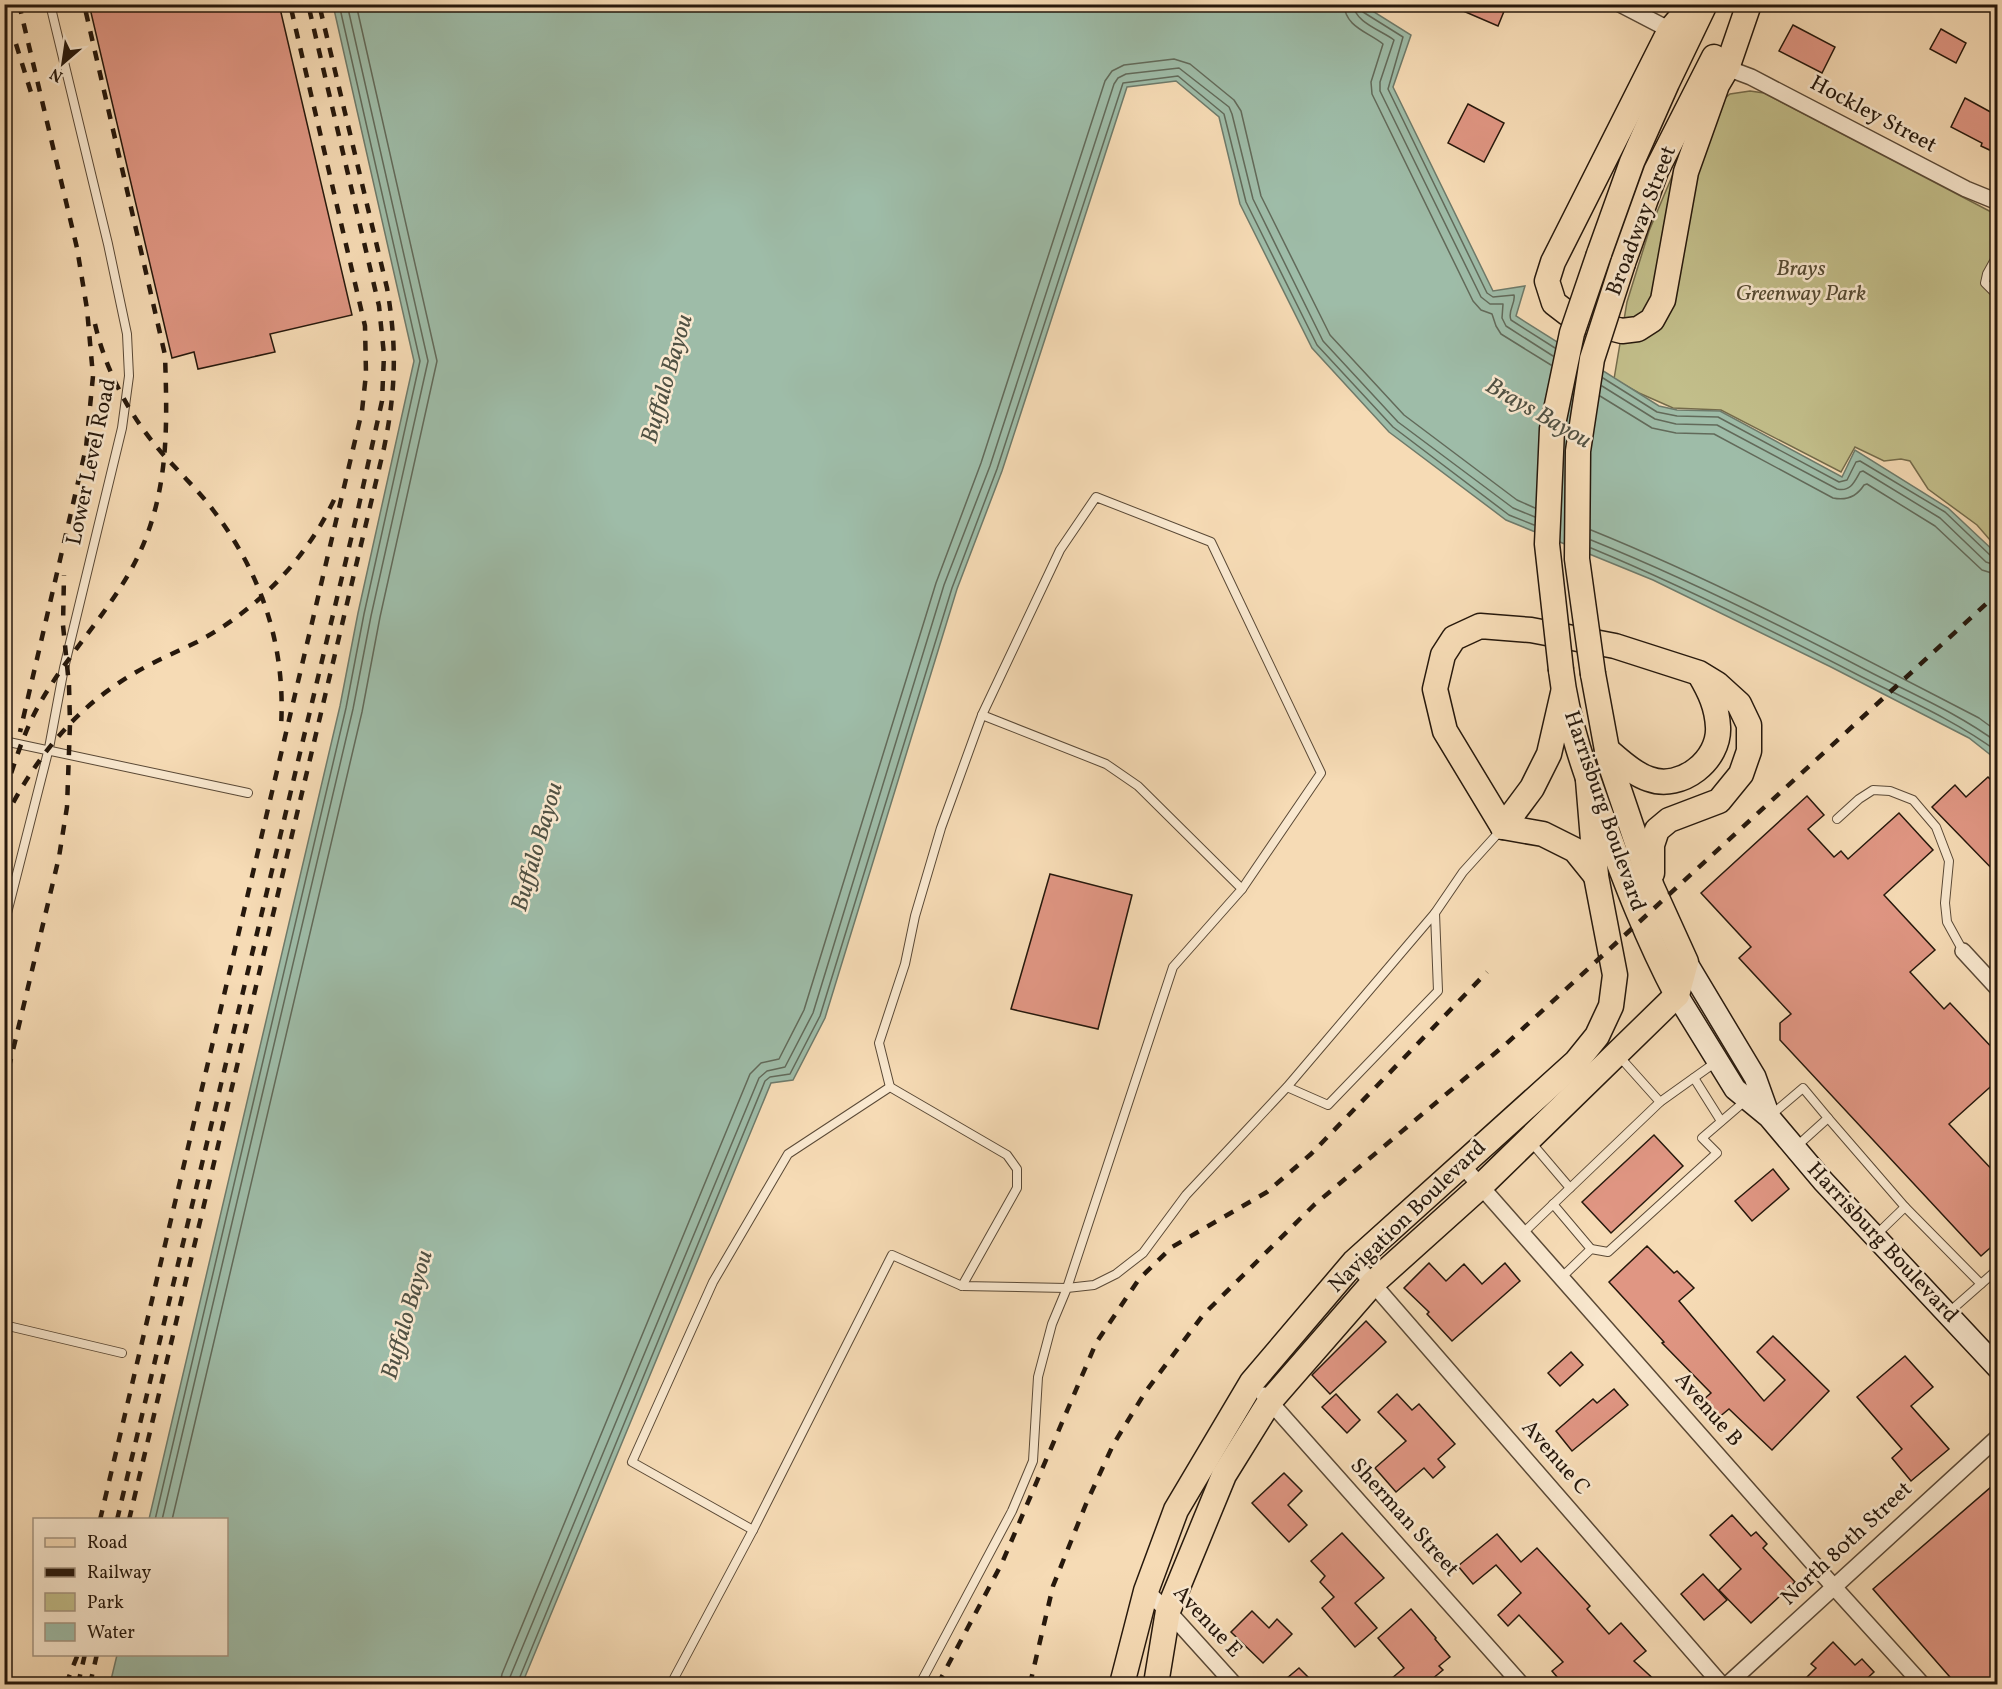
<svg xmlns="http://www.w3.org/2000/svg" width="2002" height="1689" font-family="Vollkorn,serif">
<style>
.green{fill:#c2be8a;stroke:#746b4b;stroke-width:1.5}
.water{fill:#9ebca8;stroke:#6e7a6a;stroke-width:1.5}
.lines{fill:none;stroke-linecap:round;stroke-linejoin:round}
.shore{stroke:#626a5a;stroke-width:1.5}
.building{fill:#e09683;stroke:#26180c;stroke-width:1.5}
.service-casing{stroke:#5a4936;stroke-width:10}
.minor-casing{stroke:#5a4936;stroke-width:18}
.secondary-casing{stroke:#26180c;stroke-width:24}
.primary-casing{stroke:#26180c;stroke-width:27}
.service{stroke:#f9e8cf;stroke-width:8}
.minor{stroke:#f9e8cf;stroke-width:15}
.secondary{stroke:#f9e8cf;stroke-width:21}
.primary{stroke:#f6dbb5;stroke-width:24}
.rail{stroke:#26180c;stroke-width:4.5;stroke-dasharray:10 10;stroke-linecap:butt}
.primary-bridge-casing{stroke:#26180c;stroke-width:27;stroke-linecap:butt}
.primary-bridge{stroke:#f6dbb5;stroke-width:24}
.labels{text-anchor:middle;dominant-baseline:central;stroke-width:5;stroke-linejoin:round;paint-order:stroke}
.street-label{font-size:22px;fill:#26180c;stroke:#f9e8cf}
.park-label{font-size:22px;font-style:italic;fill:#554a32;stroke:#f9e8cf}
.water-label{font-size:24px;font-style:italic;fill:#505143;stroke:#f9e8cf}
</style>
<rect width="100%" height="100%" fill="#f6dbb5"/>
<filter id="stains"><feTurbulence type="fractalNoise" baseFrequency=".00333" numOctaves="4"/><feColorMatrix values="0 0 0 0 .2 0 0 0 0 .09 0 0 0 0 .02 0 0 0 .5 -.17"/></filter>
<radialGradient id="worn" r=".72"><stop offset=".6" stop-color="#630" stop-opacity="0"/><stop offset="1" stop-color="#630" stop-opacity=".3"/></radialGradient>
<path class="green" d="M1750,91L1764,93L1997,215V548L1977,525L1928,489L1910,461L1901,459L1884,461L1855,447L1841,472L1721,410L1673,408L1639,393L1614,379L1627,302L1649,231L1681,155L1702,117L1730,94Z"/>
<path class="water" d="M333,5H1363L1411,35L1393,87L1493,291L1525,286L1516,316L1659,406L1677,410L1720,411L1842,477L1855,450L1948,508L1997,554V760L1969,738L1831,667L1653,580L1506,520L1389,432L1312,348L1240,204L1219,117L1176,81L1127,87L1002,471L957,589L825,1018L793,1080L771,1083L522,1684H110L117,1655L226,1654V1520L149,1519L340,706L358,613L414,361Z"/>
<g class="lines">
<g class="shore">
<path d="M1344,4C1345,27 1368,32 1383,44L1371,82L1372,94L1473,301L1481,310L1492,314L1496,326L1501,334L1551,365"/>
<path d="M1353,4C1355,23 1381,30 1394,40L1380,82V91L1481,297L1490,304H1503L1502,318L1506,326L1553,356"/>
<path d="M1361,4L1363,12L1403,37L1388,89L1487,293L1493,297L1514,295C1516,303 1507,311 1511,320L1555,348"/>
<path d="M1603,378L1657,412L1677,416L1718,417L1839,482L1847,480L1856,462L1860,461L1945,512L1991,556L1998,558"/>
<path d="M1602,386L1655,419L1676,424L1717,425L1837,489C1850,492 1854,483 1860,472L1863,471L1940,518L1986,562L1998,566"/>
<path d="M1600,396L1652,428L1676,433L1714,434L1833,498C1847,501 1857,496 1864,485L1867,484L1935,526L1982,570L1998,575"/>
<path d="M1591,530C1724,584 1851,652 1979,718L1998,732"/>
<path d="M1591,540C1685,578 1776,623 1866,670C1910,693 1958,713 1998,743"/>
<path d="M1591,548C1683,586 1773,631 1862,677C1908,700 1956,721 1998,752"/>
<path d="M155,1520L346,708L364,614L420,361L339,4"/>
<path d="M162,1520L353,709L371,616L428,361L347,4"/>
<path d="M172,1520L362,712L380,617L437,361L356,4"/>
<path d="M500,1684L502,1674L750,1074L761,1063L779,1059L804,1010L936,583L981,463L1105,81L1112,71L1124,65L1174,59L1190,64L1234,100L1241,111L1261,196L1330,335L1404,415L1517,500L1535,508"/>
<path d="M509,1684L510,1677L759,1078L767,1071L785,1067L813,1013L944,585L990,466L1114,84L1118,78L1126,74L1179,68L1229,107L1232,114L1253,199L1323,341L1398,422L1513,508L1535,517"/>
<path d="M517,1684L765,1081L770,1077L790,1074L820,1016L952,588L997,469L1123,83L1178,76L1224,114L1246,202L1317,345L1393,427L1509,515L1534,525"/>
</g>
</g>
<g class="building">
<path d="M89,4H279L352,315L270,334L275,352L198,369L194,352L172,358Z"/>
<path d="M1447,4H1507L1498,26Z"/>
<path d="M1793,25L1835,47L1822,73L1779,51Z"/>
<path d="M1941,29L1966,43L1956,63L1930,49Z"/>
<path d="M1965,98L1996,115L1998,113V154L1981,146L1982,143L1951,127Z"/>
<path d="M1468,104L1504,123L1484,162L1448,143Z"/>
<path d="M1988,777L1998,787V875L1932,807L1955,785L1966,797Z"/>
<path d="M1807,796L1824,815L1808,829L1834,857L1841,851L1848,859L1899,813L1933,850L1884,895L1935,950L1910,972L1944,1009L1950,1003L1998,1054V1080L1949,1124L1998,1176V1241L1981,1256L1780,1040V1023L1791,1014L1739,958L1751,947L1701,893Z"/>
<path d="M1050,874L1132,895L1098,1029L1011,1009Z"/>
<path d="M1654,1135L1683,1166L1611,1233L1582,1202Z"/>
<path d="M1773,1169L1789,1189L1752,1221L1735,1201Z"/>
<path d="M1647,1246L1674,1273L1677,1271L1694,1288L1679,1301L1764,1401L1785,1380L1757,1352L1773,1336L1829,1391L1772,1450L1729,1409L1718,1418L1703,1400L1711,1393L1662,1343L1664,1342L1609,1282Z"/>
<path d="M1429,1263L1446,1281L1464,1264L1482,1284L1505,1263L1520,1281L1452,1341L1427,1314L1429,1312L1404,1288Z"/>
<path d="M1366,1321L1386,1342L1330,1394L1312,1375Z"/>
<path d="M1571,1352L1583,1365L1560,1386L1548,1373Z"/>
<path d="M1905,1356L1933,1387L1911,1406L1949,1449L1911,1481L1892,1458L1902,1449L1857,1397Z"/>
<path d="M1614,1389L1628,1405L1572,1451L1556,1431L1593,1399L1597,1403Z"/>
<path d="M1336,1394L1360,1420L1347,1433L1322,1407Z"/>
<path d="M1397,1394L1412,1410L1419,1404L1455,1444L1438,1459L1445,1467L1433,1478L1424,1468L1396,1492L1375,1468L1406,1441L1378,1412Z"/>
<path d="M1284,1473L1302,1491L1288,1505L1307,1525L1289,1542L1252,1503Z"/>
<path d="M1998,1481V1684H1956L1873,1589Z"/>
<path d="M1732,1515L1751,1536L1756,1532L1767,1544L1763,1548L1795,1582L1751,1623L1719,1590L1741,1569L1710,1535Z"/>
<path d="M1342,1533L1384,1578L1355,1603L1377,1628L1355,1647L1322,1608L1334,1597L1320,1582L1325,1576L1311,1561Z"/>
<path d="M1497,1534L1521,1562L1537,1548L1590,1606L1587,1609L1609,1634L1621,1623L1646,1651L1634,1661L1659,1684H1563L1552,1671L1563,1662L1519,1615L1508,1626L1498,1615L1521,1593L1496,1565L1473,1584L1458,1566Z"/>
<path d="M1703,1574L1727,1600L1704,1620L1681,1594Z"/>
<path d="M1411,1609L1436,1638L1435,1639L1450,1657L1439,1666L1443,1670L1426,1684H1385L1404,1668L1378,1638Z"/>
<path d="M1252,1611L1269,1628L1277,1619L1292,1634L1263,1663L1231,1632Z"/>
<path d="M1833,1642L1855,1665L1862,1659L1874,1672L1861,1684H1814L1807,1677L1816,1668L1811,1664Z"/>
<path d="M1299,1668L1315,1684H1280Z"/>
</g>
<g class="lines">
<defs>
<g id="service">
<path d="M1998,254L1987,274L1985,283L1998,296"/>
<path d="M4,741L248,793"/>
<path d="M1837,819L1859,799L1873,790L1890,791L1913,800L1936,827L1949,861L1945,903L1947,922L1963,951"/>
<path d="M1435,913L1463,872L1501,830"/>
<path d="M4,925L49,748L64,668L122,428L129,376L127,334L108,244L50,4"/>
<path d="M1618,1055L1660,1102L1716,1062"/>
<path d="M1694,1078L1721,1121"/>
<path d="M890,1087L879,1043L905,964L915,916L941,828L982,715L1060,550L1096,497L1211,542L1321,773L1242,889"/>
<path d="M1770,1116L1803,1088L1828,1118"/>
<path d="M1530,1141L1570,1188"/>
<path d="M1797,1146L1828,1118L1905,1207L1981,1284"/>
<path d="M1553,1204L1591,1249"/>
<path d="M1523,1233L1660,1102"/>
<path d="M1876,1235L1905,1207"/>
<path d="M1561,1278L1591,1249L1608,1252L1717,1153L1702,1138L1745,1101"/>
<path d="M1948,1313L1998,1269"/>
<path d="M4,1325L122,1353"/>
<path d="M753,1530L632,1462L713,1282L788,1154L890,1087L1007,1155L1017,1169V1188L962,1286"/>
<path d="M671,1684L753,1530L892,1255L962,1286L1067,1288L1173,967L1242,889L1138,786L1106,764L982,715"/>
<path d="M920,1684L1012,1511L1033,1461L1038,1377L1052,1324L1067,1288L1094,1285L1116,1274L1143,1253L1186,1195L1287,1087L1435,913L1438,991L1328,1105L1287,1087"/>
</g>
<g id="minor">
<path d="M1620,4L1670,30"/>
<path d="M1727,68L1751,77L1966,189L1998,202"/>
<path d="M1963,951L1998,989"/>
<path d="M1462,1165L1834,1587L1922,1684"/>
<path d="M1354,1262L1721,1684"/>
<path d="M1264,1395L1521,1684"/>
<path d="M1146,1591L1168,1611L1234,1684"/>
<path d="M1728,1684L1998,1437"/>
</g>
<g id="secondary">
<path d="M1686,962L1755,1077L1769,1116"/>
<path d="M1677,995L1735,1089L1769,1117L1823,1181L1998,1368"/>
</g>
<g id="primary">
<path d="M1696,4L1689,8L1670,30L1553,262L1547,281L1554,303L1567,313L1594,324L1622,331L1638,329L1652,320L1663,300L1686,172L1717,85L1727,68L1749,4"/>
<path d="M1599,254L1632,162L1667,83L1705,4"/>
<path d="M1623,263L1656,171L1714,57"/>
<path d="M1561,670C1567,722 1586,774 1604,823C1626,883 1647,938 1677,995"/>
<path d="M1607,750C1620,760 1633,774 1649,779C1681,791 1720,760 1718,727C1717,707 1710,692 1700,675"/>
<path d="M1503,827L1532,788L1549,754L1563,693"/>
<path d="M1596,876L1575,850L1543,834L1503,827L1445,731L1435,689L1443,655L1454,638L1480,626L1531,630L1615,646L1699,673L1717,684L1739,704L1749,725V751L1741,774L1719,801L1669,820L1657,830L1652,845V873"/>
<path d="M1122,1684L1146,1591L1176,1510L1252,1382L1354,1262L1576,1062L1597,1036L1611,1006L1615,975L1596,876L1588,780"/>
<path d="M1156,1684L1168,1611L1224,1475L1270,1401L1373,1283L1481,1186L1677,995L1686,962L1652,887L1613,772L1607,750L1593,674"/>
</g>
</defs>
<use href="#service" class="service-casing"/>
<use href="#minor" class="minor-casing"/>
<use href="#secondary" class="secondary-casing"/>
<use href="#primary" class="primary-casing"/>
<use href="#service" class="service"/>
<use href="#minor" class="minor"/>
<use href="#secondary" class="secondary"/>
<use href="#primary" class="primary"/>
<g class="rail">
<path d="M19,4L77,248L87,309L93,376L86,448L20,732"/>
<path d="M16,44L33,99"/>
<path d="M95,324C105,368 127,411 156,446C174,468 196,487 213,510C262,574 286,647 281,727"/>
<path d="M5,792C15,762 24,731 40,703C73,645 124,598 147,535C169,476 167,417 165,355L84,4"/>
<path d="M4,820C30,768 65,720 113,687C139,668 168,656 197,642C259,609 310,556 338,491"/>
<path d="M4,1088L59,857L67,807L70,724L69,685L63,625L64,575"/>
<path d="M100,1520L362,411L366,374L365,326L290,4"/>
<path d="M117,1520L357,514L382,401L384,355L379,306L308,4"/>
<path d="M129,1520L384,448C396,390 397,346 387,288L319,4"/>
<path d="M66,1684L78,1654"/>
<path d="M78,1684L85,1654"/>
<path d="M90,1684L97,1654"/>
<path d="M938,1684L1002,1563L1096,1343L1139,1279L1172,1247L1267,1192L1311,1154L1487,972"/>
<path d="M1030,1684L1053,1586L1086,1504L1113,1445L1146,1391L1203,1315L1314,1205L1506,1044L1998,593"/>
</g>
<defs>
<g id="primary-bridge">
<path d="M1561,670L1547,544L1552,429L1572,333L1599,254"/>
<path d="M1593,674L1577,559L1578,451L1592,359L1623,263"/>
</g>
</defs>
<use href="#primary-bridge" class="primary-bridge-casing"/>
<use href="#primary-bridge" class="primary-bridge"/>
</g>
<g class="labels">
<g class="street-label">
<text transform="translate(1873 115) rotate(28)">Hockley Street</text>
<text transform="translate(1642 221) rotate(-69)">Broadway Street</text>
<text transform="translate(92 462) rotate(-78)">Lower Level Road</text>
<text transform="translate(1604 811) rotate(71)">Harrisburg Boulevard</text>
<text transform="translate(1408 1217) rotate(-44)">Navigation Boulevard</text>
<text transform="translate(1882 1243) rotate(47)">Harrisburg Boulevard</text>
<text transform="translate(1708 1410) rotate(49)">Avenue B</text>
<text transform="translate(1555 1458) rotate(49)">Avenue C</text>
<text transform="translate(1404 1518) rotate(48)">Sherman Street</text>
<text transform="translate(1847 1544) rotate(-43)">North 80th Street</text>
<text transform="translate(1207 1622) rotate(47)">Avenue E</text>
</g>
<g class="park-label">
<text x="1801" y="269">Brays<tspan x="1801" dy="25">Greenway Park</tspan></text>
</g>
<g class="water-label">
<text transform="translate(668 379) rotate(-74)">Buffalo Bayou</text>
<text transform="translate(1538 414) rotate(30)">Brays Bayou</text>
<text transform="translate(538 847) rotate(-74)">Buffalo Bayou</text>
<text transform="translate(408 1315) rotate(-74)">Buffalo Bayou</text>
</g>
</g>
<rect width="2002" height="1689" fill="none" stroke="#f6dbb5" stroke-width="24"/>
<rect x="6" y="6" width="1990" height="1677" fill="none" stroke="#26180c" stroke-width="3"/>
<rect x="12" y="12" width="1978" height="1665" fill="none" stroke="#26180c" stroke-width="1.5"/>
<rect x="33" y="1518" width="195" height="138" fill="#f9e8cf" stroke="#a59581" stroke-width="1.5"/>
<rect x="45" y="1538" width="30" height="9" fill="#f6dbb5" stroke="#a59581" stroke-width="1.5"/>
<text x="87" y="1548" font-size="18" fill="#26180c">Road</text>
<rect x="45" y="1568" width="30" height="9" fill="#26180c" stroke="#a59581" stroke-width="1.5"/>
<text x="87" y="1578" font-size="18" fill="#26180c">Railway</text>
<rect x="45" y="1593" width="30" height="18" fill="#c2be8a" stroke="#a59581" stroke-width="1.5"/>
<text x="87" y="1608" font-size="18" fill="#26180c">Park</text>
<rect x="45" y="1623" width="30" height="18" fill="#9ebca8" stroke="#a59581" stroke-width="1.5"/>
<text x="87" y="1638" font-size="18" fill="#26180c">Water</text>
<g transform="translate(63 63) rotate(209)" stroke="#f9e8cf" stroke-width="4.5" paint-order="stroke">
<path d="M0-4.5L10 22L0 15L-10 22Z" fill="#26180c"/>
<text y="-9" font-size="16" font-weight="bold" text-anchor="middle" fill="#26180c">N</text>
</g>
<rect width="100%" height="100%" filter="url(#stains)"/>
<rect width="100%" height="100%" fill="url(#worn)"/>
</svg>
